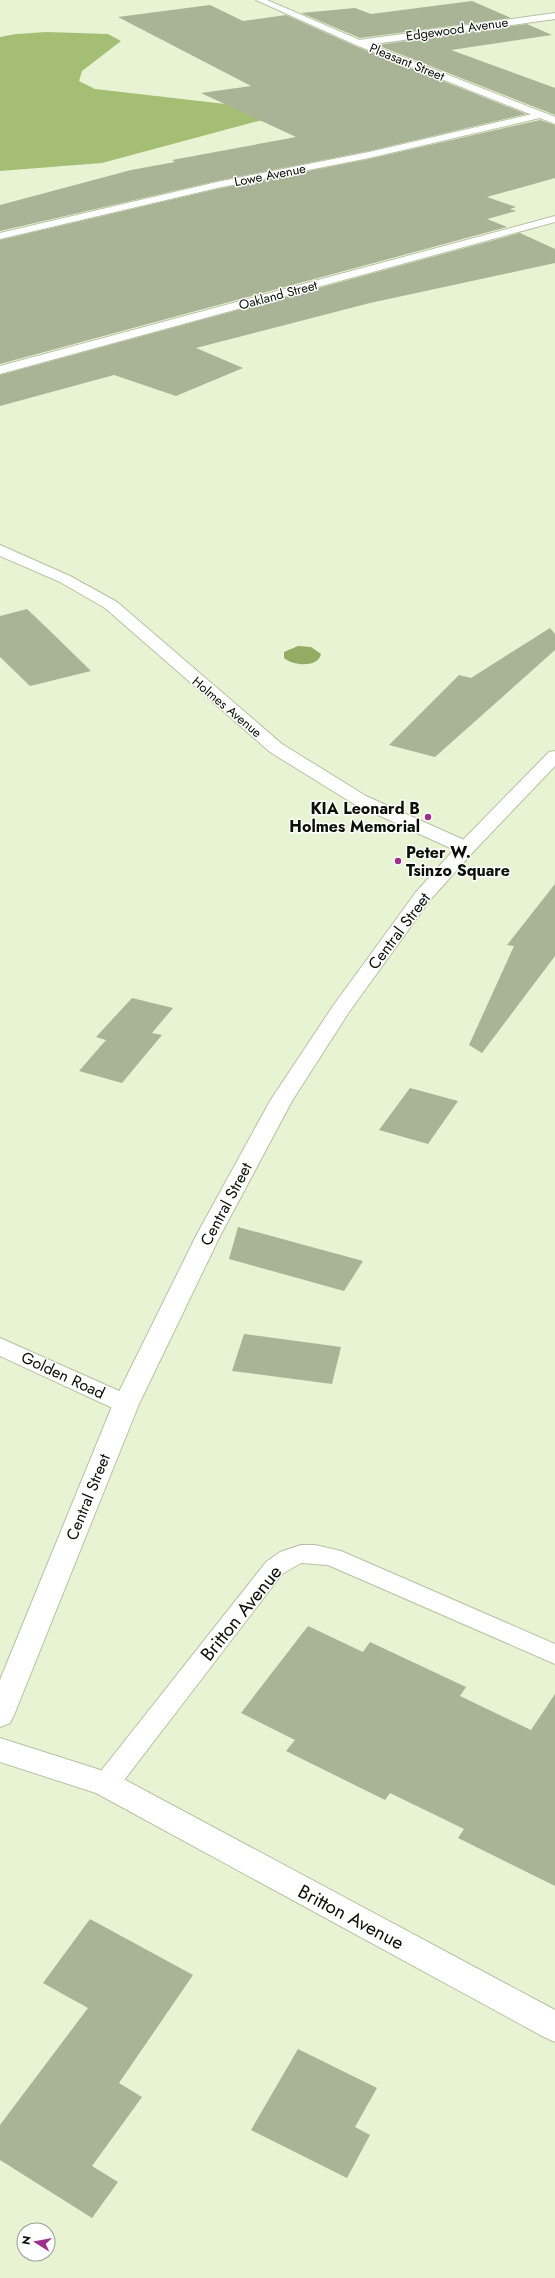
<svg xmlns="http://www.w3.org/2000/svg" width="555" height="2278" font-family="Jost,sans-serif">
<style>
.forest{fill:#a4be74}
.water{fill:#93ac63}
.building{fill:#a8b495}
.lines{fill:none;stroke-linecap:round;stroke-linejoin:round}
.lane-casing{stroke:#b6c2a3;stroke-width:2}
.street-casing{stroke:#b6c2a3;stroke-width:2}
.secondary-casing{stroke:#b6c2a3;stroke-width:2}
.lane{fill:#fff;fill-rule:evenodd}
.street{fill:#fff;fill-rule:evenodd}
.secondary{fill:#fff;fill-rule:evenodd}
.poi-dot{fill:#9e2f8d;stroke:#fff;stroke-width:1.5}
.labels{text-anchor:middle;dominant-baseline:central;stroke-width:3;stroke-linejoin:round;paint-order:stroke}
.far-street-label{font-size:13px;fill:#0b0f05;stroke:#fff}
.poi-label{font-size:16px;font-weight:bold;fill:#0b0f05;stroke:#fff;text-anchor:end}
.street-label{font-size:16px;fill:#0b0f05;stroke:#fff}
.near-street-label{font-size:19px;fill:#0b0f05;stroke:#fff}
</style>
<rect width="100%" height="100%" fill="#e7f3d3"/>
<path class="forest" d="M47,32L108,34L121,41L82,71L79,81L95,89L260,108L288,113L102,163L0,171V37L16,34Z"/>
<path class="water" d="M298,646L311,647L321,654C318,668 293,666 284,658V652Z"/>
<g class="building">
<path d="M472,1L511,18L360,38L301,13L355,8L371,14Z"/>
<path d="M210,5L243,21L286,15L355,46L526,114L369,151L217,181L0,231V205L131,170L175,162L172,160L296,137L201,93L251,86L118,17Z"/>
<path d="M527,24L552,35L451,50L555,88V115L377,45Z"/>
<path d="M540,120L555,125V178L487,197L516,207L510,209L516,211L487,219L507,227L0,364V240L217,189L369,159Z"/>
<path d="M520,233L555,249V263L370,303L196,348L243,368L176,396L114,375L0,406V375Z"/>
<path d="M27,609L47,628L91,671L30,686L0,657V616Z"/>
<path d="M550,628L555,634V650L435,757L389,745L459,675L471,678Z"/>
<path d="M555,884V956L482,1053L469,1045L514,946L507,945Z"/>
<path d="M132,998L173,1008L152,1033L162,1035L122,1083L79,1071L106,1040L96,1037Z"/>
<path d="M410,1088L458,1101L428,1144L379,1130Z"/>
<path d="M238,1227L363,1261L344,1291L229,1259Z"/>
<path d="M244,1334L341,1347L332,1384L232,1371Z"/>
<path d="M308,1626L363,1652L370,1642L466,1687L460,1696L531,1730L555,1694V1886L458,1838L464,1829L390,1793L385,1800L286,1751L295,1740L241,1713Z"/>
<path d="M90,1919L193,1975L119,2083L142,2097L92,2166L118,2182L92,2218L0,2160V2125L88,2008L43,1983Z"/>
<path d="M298,2049L377,2088L355,2127L370,2135L347,2178L251,2130Z"/>
</g>
<g class="lines">
<defs>
<path id="lane" d="M301,1545H315L341,1551L555,1644V1664L328,1565L301,1563L282,1574L115,1792L106,1795L97,1792L93,1784L97,1776L266,1562L280,1552Z"/>
<g id="street">
<path d="M555,13V19L359,46L354,43L359,40Z"/>
<path d="M541,112L546,115L544,117L369,158L217,188L0,239V233L217,182L369,152Z"/>
<path d="M555,216V222L0,374V366Z"/>
<path d="M0,545L70,576L117,602L282,744L366,796L473,844L475,848L473,852L466,854L459,852L354,804L270,752L105,608L60,582L0,556Z"/>
<path d="M0,1338L135,1398L139,1404L135,1410L126,1413L117,1410L0,1356Z"/>
<path d="M0,1738L116,1775L555,2010V2042L544,2037L96,1793L0,1762Z"/>
</g>
<g id="secondary">
<path d="M256,0H267L362,41L555,117V124L356,45Z"/>
<path d="M555,751V766L473,852L430,900L349,1012L292,1101L220,1236L139,1404L14,1715L10,1723L0,1727V1680L113,1404L196,1236L270,1101L333,1006L416,892L459,844L549,752Z"/>
</g>
</defs>
<use href="#lane" class="lane-casing"/>
<use href="#street" class="street-casing"/>
<use href="#secondary" class="secondary-casing"/>
<use href="#lane" class="lane"/>
<use href="#street" class="street"/>
<use href="#secondary" class="secondary"/>
</g>
<g class="poi-dot">
<circle cx="428" cy="817" r="4"/>
<circle cx="398" cy="861" r="4"/>
</g>
<g class="labels">
<g class="far-street-label">
<text transform="translate(457 29) rotate(-8)">Edgewood Avenue</text>
<text transform="translate(407 62) rotate(22)">Pleasant Street</text>
<text transform="translate(270 175) rotate(-11)">Lowe Avenue</text>
<text transform="translate(278 295) rotate(-15)">Oakland Street</text>
<text transform="translate(227 707) rotate(40)">Holmes Avenue</text>
</g>
<g class="poi-label">
<text x="420" y="808">KIA Leonard B<tspan x="420" dy="18">Holmes Memorial</tspan></text>
<text x="406" y="852" text-anchor="start">Peter W.<tspan x="406" dy="18">Tsinzo Square</tspan></text>
</g>
<g class="street-label">
<text transform="translate(399 931) rotate(-53)">Central Street</text>
<text transform="translate(226 1204) rotate(-62)">Central Street</text>
<text transform="translate(63 1375) rotate(25)">Golden Road</text>
<text transform="translate(88 1497) rotate(-68)">Central Street</text>
</g>
<g class="near-street-label">
<text transform="translate(241 1613) rotate(-51)">Britton Avenue</text>
<text transform="translate(351 1917) rotate(28)">Britton Avenue</text>
</g>
</g>
<g transform="translate(36 2242) rotate(281)"><circle r="19" fill="#ffffff" stroke="#9d9f9b"/>
<path d="M0-3L7 15L0 10L-7 15Z" fill="#9e2f8d"/>
<text y="-6" font-size="11" font-weight="bold" text-anchor="middle" fill="#0b0f05">N</text>
</g>
</svg>
